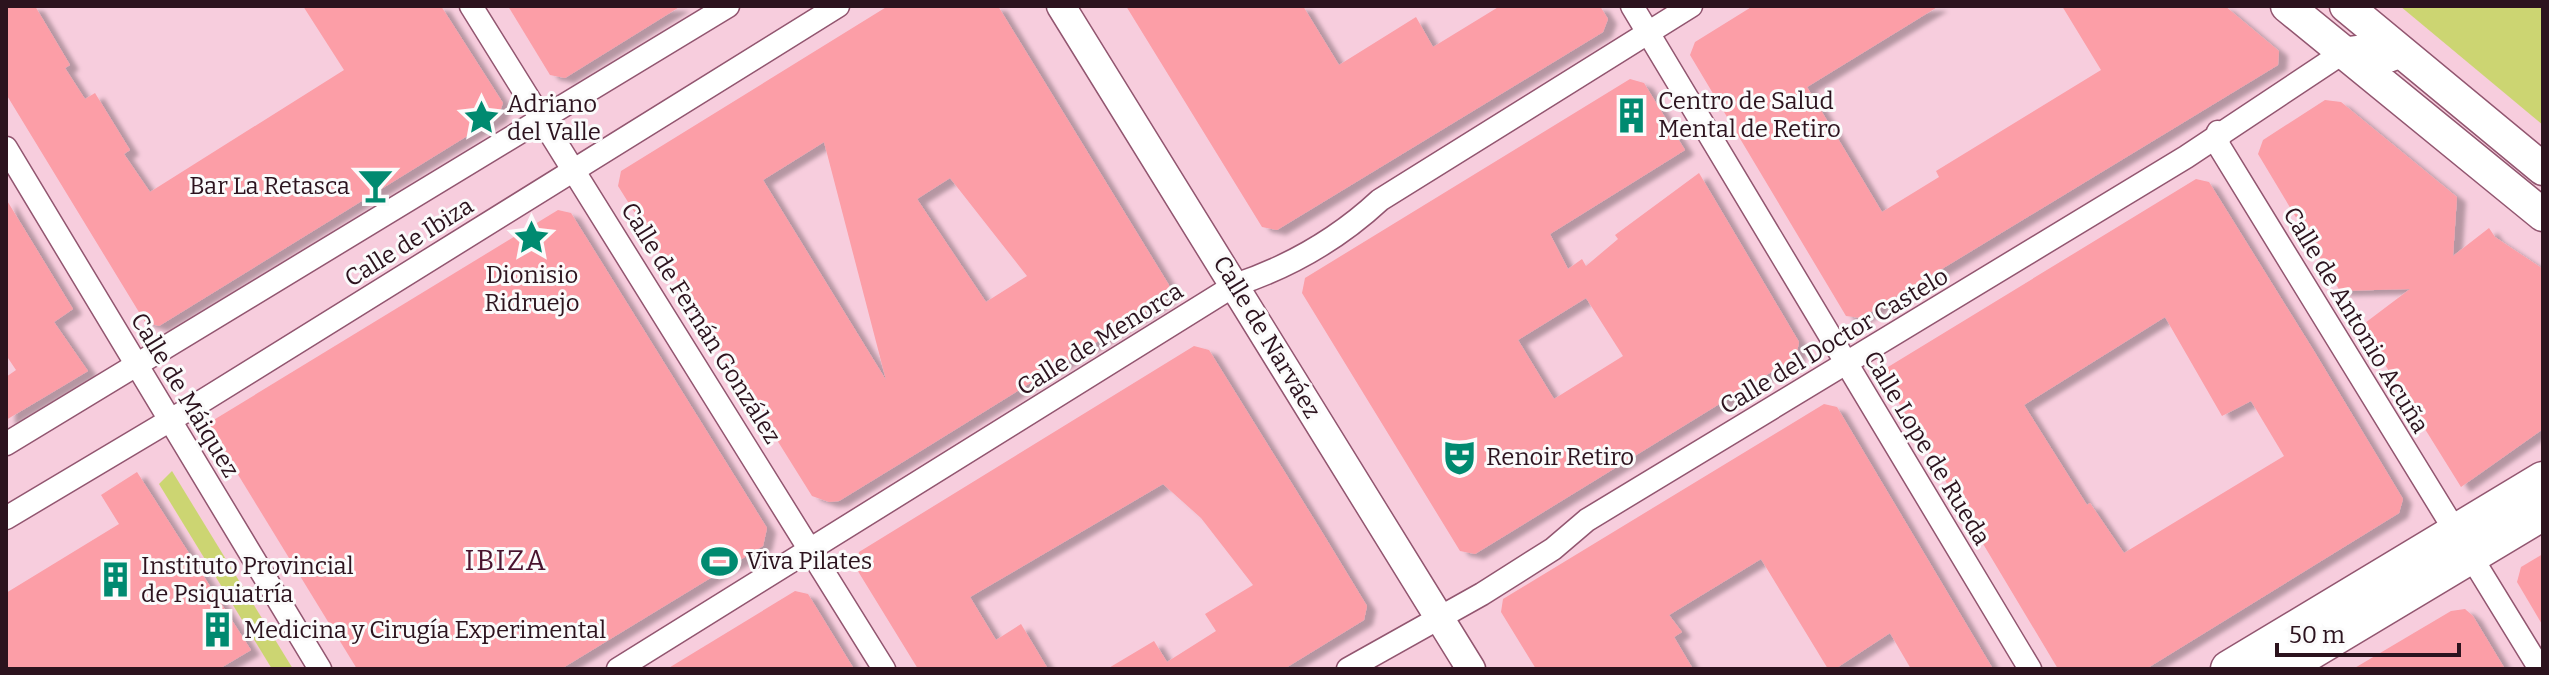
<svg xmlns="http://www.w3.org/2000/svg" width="2549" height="675" font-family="Bitter,serif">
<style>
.green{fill:#ccd572}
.building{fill:#fc9ea7;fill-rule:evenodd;filter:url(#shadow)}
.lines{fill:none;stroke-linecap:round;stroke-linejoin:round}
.minor-casing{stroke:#925670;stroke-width:25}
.tertiary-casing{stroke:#925670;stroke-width:31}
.secondary-casing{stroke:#925670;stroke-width:35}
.primary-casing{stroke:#925670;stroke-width:39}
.minor{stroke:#fff;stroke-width:22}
.tertiary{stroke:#fff;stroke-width:28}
.secondary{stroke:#fff;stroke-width:32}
.primary{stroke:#fff;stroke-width:36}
.labels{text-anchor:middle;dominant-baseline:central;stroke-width:6;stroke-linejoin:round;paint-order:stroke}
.poi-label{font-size:24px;fill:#2c131e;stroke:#fbfbfb;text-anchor:start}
.street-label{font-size:24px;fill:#2c131e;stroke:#fbfbfb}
.quarter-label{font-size:28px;letter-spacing:2px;fill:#49132e;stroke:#fbfbfb}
</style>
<defs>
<filter id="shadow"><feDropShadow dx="9" dy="5" stdDeviation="2" flood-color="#0004"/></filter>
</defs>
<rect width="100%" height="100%" fill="#f7cddd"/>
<g class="green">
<path d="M2400,6H2543V125Z"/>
<path d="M172,471L293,669H272L159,484Z"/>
</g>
<g class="building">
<path d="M6,6H35L70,65L65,68L85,99L95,93L130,150L124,154L150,192L344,70L303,6H441L503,103L498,117L159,326L145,322L6,94Z"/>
<path d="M508,6H681L565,78L550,75Z"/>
<path d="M888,6H998L1169,285L1170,292L1166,299L919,452L839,501L829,502L812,496L618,186L621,171ZM824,142L886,380L763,180ZM950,178L1027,276L986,302L917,199Z"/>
<path d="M1126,6H1303L1339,65L1416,17L1433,47L1500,6H1600L1608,19L1603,32L1277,230L1262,227Z"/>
<path d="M1753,6H1939L1807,87L1882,212L1939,177L1936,171L2101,70L2062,6H2225L2279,51L2278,65L1861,318L1846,316L1690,55L1695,42Z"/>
<path d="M1630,79L1644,83L1685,150L1550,234L1568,269L1582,259L1586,266L1618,239L1615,235L1699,173L1799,342L1796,357L1475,554L1460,551L1302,293L1305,278ZM1586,298L1623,356L1554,399L1518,340Z"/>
<path d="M2325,100L2341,102L2457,197L2453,256L2489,228L2495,237L2543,269V429L2461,487L2361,326L2410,289L2340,291L2258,154L2263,140Z"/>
<path d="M2196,179L2209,182L2314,351L2403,499L2399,513L2146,669H2058L1885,380L1888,367ZM2165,317L2222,416L2251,401L2284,456L2124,553L2090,503L2087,505L2024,405Z"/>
<path d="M6,199L73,309L54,322L88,371L6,420V377L16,370L6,355Z"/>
<path d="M558,210L571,213L767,528L763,546L561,669H357L207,424Z"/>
<path d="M1194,346L1209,350L1322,532L1367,606L1364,620L1284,669H1107L1154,641L1167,662L1216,631L1205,614L1253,585L1201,518L1163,484L970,597L996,640L1021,624L1048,669H918L856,568L859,552Z"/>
<path d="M1824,404L1837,407L1993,669H1911L1890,633L1835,669H1828L1761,559L1669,615L1682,632L1674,637L1693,669H1536L1501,612L1503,599Z"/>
<path d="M137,472L251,650L219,669H6V593L119,524L101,495Z"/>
<path d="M2543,554V626L2517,582L2521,567Z"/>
<path d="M795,591L808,594L854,669H667Z"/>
<path d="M2465,609L2473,616L2505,669H2353L2451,611Z"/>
</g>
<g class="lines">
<defs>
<g id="minor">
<path d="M471,6L884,669"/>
<path d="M1632,6L2030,669"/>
<path d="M2218,132L2219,146L2540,669"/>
<path d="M6,148L320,669"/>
<path d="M6,444L728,6"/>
<path d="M6,518L204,400L838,6"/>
<path d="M618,669L1235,285C1289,267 1338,239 1380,200L1691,6"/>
<path d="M1348,669L1482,594L1553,549L1587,520L2186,157L2350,48L2372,45L2392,60"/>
</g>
<path id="tertiary" d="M1061,6L1471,669"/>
<g id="secondary">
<path d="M2287,6L2543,215"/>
<path d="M2346,6L2543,169"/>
</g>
<g id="primary">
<path d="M2229,669L2543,480"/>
<path d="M2281,669L2543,512"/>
</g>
</defs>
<use href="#minor" class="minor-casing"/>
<use href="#tertiary" class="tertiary-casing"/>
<use href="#secondary" class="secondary-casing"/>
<use href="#primary" class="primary-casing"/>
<use href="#minor" class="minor"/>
<use href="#tertiary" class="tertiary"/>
<use href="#secondary" class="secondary"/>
<use href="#primary" class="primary"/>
</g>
<defs>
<symbol id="building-bare" viewBox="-9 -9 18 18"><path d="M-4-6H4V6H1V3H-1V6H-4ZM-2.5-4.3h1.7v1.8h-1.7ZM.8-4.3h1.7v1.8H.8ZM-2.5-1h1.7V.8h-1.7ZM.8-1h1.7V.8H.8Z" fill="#008a70" stroke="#fbfbfb" stroke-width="2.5" paint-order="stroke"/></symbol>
<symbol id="sight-bare" viewBox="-9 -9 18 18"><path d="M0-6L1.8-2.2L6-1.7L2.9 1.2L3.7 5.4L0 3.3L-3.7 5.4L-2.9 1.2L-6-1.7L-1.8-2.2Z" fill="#008a70" stroke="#fbfbfb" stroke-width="2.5" paint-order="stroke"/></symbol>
<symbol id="bar-bare" viewBox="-9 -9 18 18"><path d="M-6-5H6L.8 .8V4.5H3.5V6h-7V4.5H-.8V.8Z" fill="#008a70" stroke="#fbfbfb" stroke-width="2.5" paint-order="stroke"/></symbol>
<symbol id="theatre-bare" viewBox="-9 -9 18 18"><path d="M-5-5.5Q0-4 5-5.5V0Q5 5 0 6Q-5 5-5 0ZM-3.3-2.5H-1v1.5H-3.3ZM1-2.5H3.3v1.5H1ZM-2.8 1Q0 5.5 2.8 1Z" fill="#008a70" stroke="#fbfbfb" stroke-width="2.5" paint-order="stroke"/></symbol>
<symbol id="stadium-bare" viewBox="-9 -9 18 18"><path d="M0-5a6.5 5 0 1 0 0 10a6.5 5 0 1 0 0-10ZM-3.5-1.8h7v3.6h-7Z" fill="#008a70" stroke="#fbfbfb" stroke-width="2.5" paint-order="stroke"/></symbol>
</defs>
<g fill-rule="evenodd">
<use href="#building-bare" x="1606" y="90" width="51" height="51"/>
<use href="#sight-bare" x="456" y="92" width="51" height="51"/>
<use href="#bar-bare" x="350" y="160" width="51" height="51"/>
<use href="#sight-bare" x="506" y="212" width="51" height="51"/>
<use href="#theatre-bare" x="1434" y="432" width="51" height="51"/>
<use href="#stadium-bare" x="694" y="536" width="51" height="51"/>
<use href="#building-bare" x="90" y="554" width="51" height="51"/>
<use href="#building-bare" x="192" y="604" width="51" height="51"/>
</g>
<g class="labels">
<g class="poi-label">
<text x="1658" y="101">Centro de Salud<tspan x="1658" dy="28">Mental de Retiro</tspan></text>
<text x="507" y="104">Adriano<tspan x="507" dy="28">del Valle</tspan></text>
<text x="350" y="186" text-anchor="end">Bar La Retasca</text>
<text x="532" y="275" text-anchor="middle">Dionisio<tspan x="532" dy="28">Ridruejo</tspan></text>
<text x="1486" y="457">Renoir Retiro</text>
<text x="746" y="561">Viva Pilates</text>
<text x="141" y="566">Instituto Provincial<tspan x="141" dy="28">de Psiquiatría</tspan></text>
<text x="244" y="630">Medicina y Cirugía Experimental</text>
</g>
<g class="street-label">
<text transform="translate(409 242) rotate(-32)">Calle de Ibiza</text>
<text transform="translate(2356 320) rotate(59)">Calle de Antonio Acuña</text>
<text transform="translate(701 323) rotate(58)">Calle de Fernán González</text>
<text transform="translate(1267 337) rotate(59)">Calle de Narváez</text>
<text transform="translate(1100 339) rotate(-32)">Calle de Menorca</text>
<text transform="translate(1834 341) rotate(-31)">Calle del Doctor Castelo</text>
<text transform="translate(185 395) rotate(59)">Calle de Máiquez</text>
<text transform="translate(1927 448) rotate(59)">Calle Lope de Rueda</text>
</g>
<g class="quarter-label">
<text x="506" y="560">IBIZA</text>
</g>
</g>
<rect width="2549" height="675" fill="none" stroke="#2c131e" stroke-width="16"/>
<path d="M2277 643v12h182v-12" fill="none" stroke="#2c131e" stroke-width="4"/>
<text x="2289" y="643" font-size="24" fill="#2c131e" stroke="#fbfbfb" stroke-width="6" paint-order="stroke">50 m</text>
</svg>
